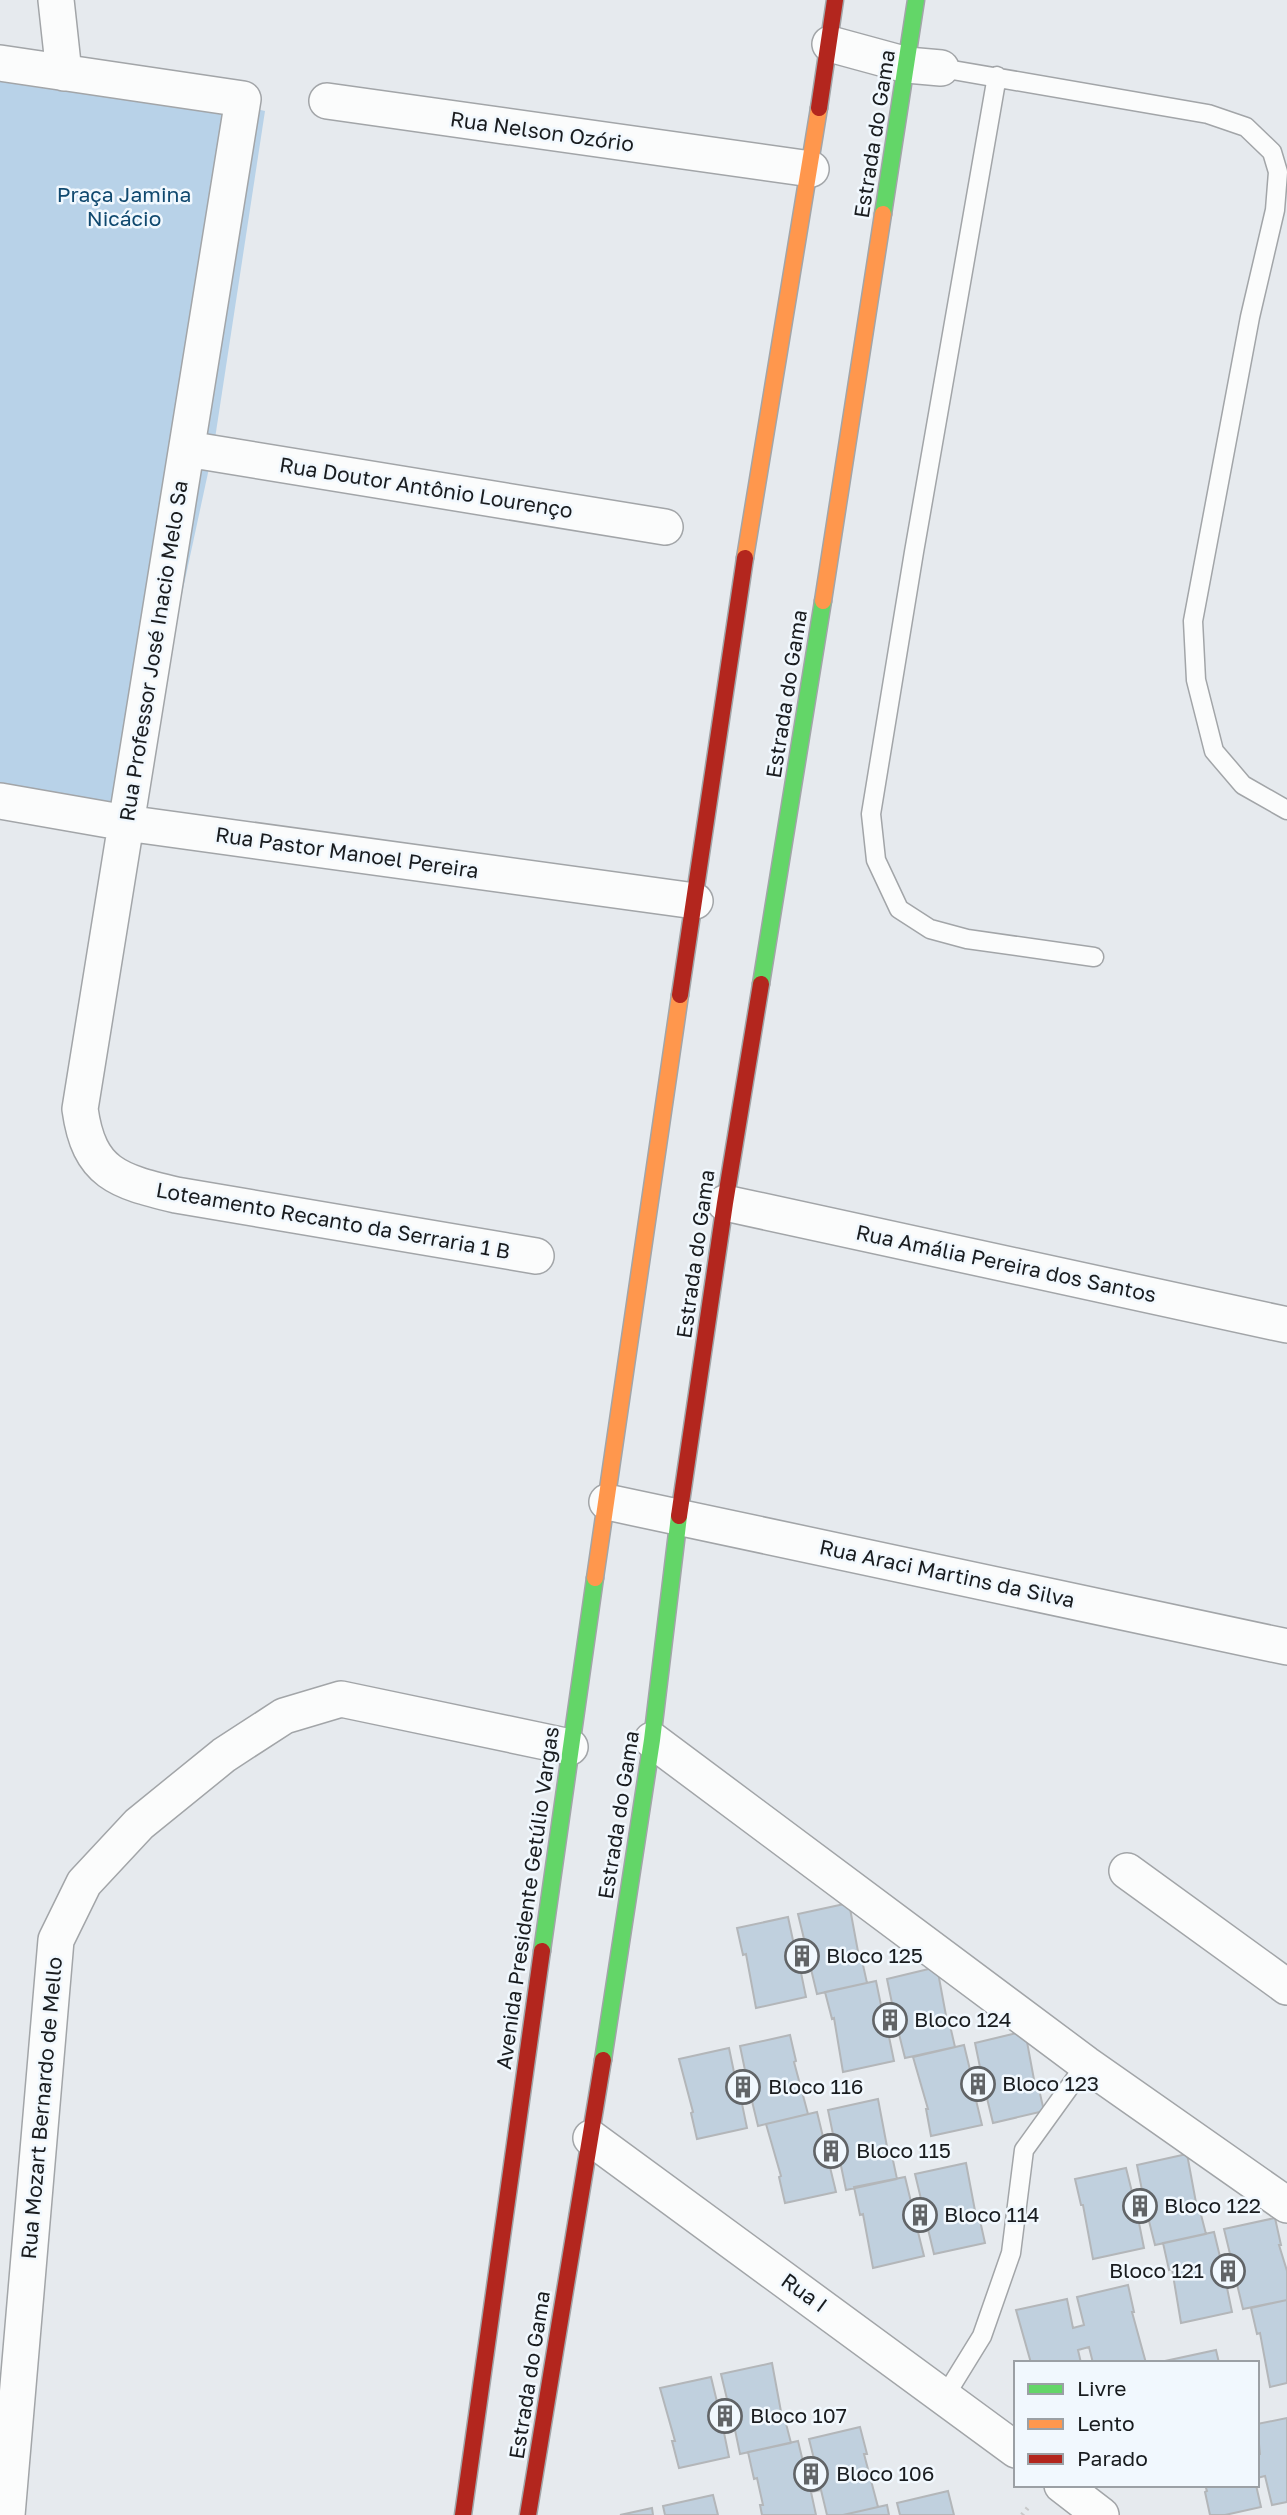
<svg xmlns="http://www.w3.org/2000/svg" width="1287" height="2515" viewBox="0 0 1287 2515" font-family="'Golos Text',sans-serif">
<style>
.green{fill:#b8d2e8}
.building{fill:#c0d0de;stroke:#b3b6b9;stroke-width:2}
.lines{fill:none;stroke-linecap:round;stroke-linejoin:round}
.lane-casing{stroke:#a2a5a8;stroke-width:21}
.street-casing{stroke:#a2a5a8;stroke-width:38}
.fast-casing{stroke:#a2a5a8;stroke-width:19}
.slow-casing{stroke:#a2a5a8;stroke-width:19}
.jam-casing{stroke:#a2a5a8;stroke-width:19}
.path{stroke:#c8c9ca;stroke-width:4.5;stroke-dasharray:2 5;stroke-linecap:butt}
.lane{stroke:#fbfcfc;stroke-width:18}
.street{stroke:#fbfcfc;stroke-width:35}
.fast{stroke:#63d668;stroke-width:16}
.slow{stroke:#ff974d;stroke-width:16}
.jam{stroke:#b3261e;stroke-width:16}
.labels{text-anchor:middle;stroke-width:5;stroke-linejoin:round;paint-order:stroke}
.street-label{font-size:21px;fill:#191c1f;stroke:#f1f8fe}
.park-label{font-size:21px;fill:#10496f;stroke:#f1f8fe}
.poi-label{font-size:21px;fill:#191c1f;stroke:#f1f8fe;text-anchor:start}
</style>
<rect width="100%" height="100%" fill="#e6eaee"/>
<path class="green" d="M0 52 265 111 214 445 133 821 0 796Z"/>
<path class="building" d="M849 1903 859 1957 861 1956 867 1983 817 1994 810 1965 800 1968 806 1997 756 2008 746 1954 743 1955 737 1928 788 1917 794 1945 805 1943 798 1914Z
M937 1967 947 2021H949L955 2047 905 2058 898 2030 888 2032 894 2061 843 2072 834 2018 832 2019 825 1992 876 1981 882 2010 893 2008 887 1979Z
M1025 2031 1035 2085H1038L1044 2111 993 2123 986 2094 975 2096 982 2125 931 2136 926 2109H928L913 2057 964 2045 971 2074 981 2072 975 2043Z
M790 2035 796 2061 794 2062 808 2114 758 2126 751 2097 741 2099 747 2128 697 2139 691 2113 693 2112 679 2059 729 2048 735 2077 746 2075 740 2046Z
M878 2099 888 2152 891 2151 897 2179 846 2190 840 2161 829 2163 836 2192 785 2203 779 2177 781 2176 766 2124 817 2112 824 2141 834 2139 828 2110Z
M1187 2154 1197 2208 1199 2207 1206 2234 1155 2245 1148 2217 1138 2218 1144 2248 1093 2259 1083 2205H1081L1075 2179 1126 2168 1133 2196 1143 2195 1137 2165Z
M966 2163 976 2216H979L985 2243 934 2254 927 2225 917 2228 924 2256 873 2268 863 2214 860 2215 854 2187 905 2177 912 2206 922 2203 915 2174Z
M1275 2218 1281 2245H1279L1287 2271V2300L1243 2309 1236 2280 1226 2283 1232 2312 1181 2323 1172 2269 1169 2270 1163 2243 1214 2232 1221 2261 1231 2258 1224 2229Z
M1128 2285 1134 2312H1132L1146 2363H1093L1089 2347 1078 2350 1081 2363H1031L1016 2310 1067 2299 1073 2328 1084 2325 1077 2297Z
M1287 2300V2383L1270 2387 1260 2333 1257 2334 1251 2308Z
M1216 2350 1219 2363H1166L1165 2361Z
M772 2363 782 2417 784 2416 791 2443 740 2454 734 2425 723 2428 729 2457 679 2468 672 2441H675L660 2388 711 2377 718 2406 728 2403 721 2374Z
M1287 2418V2502L1272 2505 1265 2476 1257 2478V2455L1260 2454 1257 2424Z
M860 2427 867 2454H864L878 2507 843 2515H827L821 2490 811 2492 816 2515H762L760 2505H763L757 2478 754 2479 748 2452 798 2441 805 2470 816 2467 809 2439Z
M1205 2485H1256L1261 2507 1225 2515H1210L1205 2492 1207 2491Z
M948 2491 954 2515H900L897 2503Z
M713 2495 718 2515H665L663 2506Z
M887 2505 889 2515H843L878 2507Z
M652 2508 653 2515H620Z"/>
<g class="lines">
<g class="lane-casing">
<path id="lane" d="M941 68 1208 114 1246 127 1272 152 1278 172 1275 210 1250 317 1193 621 1196 680 1214 751 1243 785 1287 810
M997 76 914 552 871 814 876 860 899 909 930 929 967 939 1094 957
M945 2396 982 2336 1011 2253 1024 2150 1086 2064"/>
</g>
<g class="street-casing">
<path id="street" d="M56 0 64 73
M830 44 907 65 941 68
M0 63 243 99 80 1109C89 1174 118 1181 176 1195L536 1256
M327 101 811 169
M187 449 665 527
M0 801 126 823 695 901
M725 1203 1287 1325
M607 1502 1287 1647
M652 1740 1086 2064 1287 2205
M1127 1871 1287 1987
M591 2138 1016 2450
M1062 2485 1101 2515
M7 2515 56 1940 84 1883 139 1824 224 1755 284 1716 341 1699 570 1747"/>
</g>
<g class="fast-casing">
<path id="fast" d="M883 214 916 0
M761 984 823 601
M542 1951 595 1578
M603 2060 652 1740 679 1516"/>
</g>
<g class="slow-casing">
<path id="slow" d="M745 558 819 108
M823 601 883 214
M595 1578 680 995"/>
</g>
<g class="jam-casing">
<path id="jam" d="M819 108 835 0
M680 995 745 558
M679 1516 725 1203 761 984
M463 2515 542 1951
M528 2515 603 2060"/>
</g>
<path class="path" d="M1022 2515 1030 2505"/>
<use href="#lane" class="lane"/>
<use href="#street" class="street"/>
<use href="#fast" class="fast"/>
<use href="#slow" class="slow"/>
<use href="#jam" class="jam"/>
</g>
<defs>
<g id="building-ring" transform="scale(1.75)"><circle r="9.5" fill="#f1f8fe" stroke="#616467" stroke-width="1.5"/><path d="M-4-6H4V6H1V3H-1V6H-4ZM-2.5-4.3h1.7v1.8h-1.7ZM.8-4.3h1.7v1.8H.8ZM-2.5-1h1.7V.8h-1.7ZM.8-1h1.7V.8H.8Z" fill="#616467"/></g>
</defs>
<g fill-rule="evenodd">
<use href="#building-ring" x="802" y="1956"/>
<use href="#building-ring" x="890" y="2020"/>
<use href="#building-ring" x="978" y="2084"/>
<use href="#building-ring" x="743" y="2087"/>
<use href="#building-ring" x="831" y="2151"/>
<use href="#building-ring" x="1140" y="2206"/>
<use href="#building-ring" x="920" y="2215"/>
<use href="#building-ring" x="1228" y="2271"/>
<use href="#building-ring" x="725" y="2416"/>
<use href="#building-ring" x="811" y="2474"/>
</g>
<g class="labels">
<g class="street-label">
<text transform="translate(542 132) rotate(8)" y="7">Rua Nelson Ozório</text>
<text transform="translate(875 134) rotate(-81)" y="7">Estrada do Gama</text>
<text transform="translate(426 488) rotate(9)" y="7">Rua Doutor Antônio Lourenço</text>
<text transform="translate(154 651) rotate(-81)" y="7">Rua Professor José Inacio Melo Sa</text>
<text transform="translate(787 694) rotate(-81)" y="7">Estrada do Gama</text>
<text transform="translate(347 853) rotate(8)" y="7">Rua Pastor Manoel Pereira</text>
<text transform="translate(333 1221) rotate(10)" y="7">Loteamento Recanto da Serraria 1 B</text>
<text transform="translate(696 1254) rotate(-82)" y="7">Estrada do Gama</text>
<text transform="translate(1006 1264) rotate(12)" y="7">Rua Amália Pereira dos Santos</text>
<text transform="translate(947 1574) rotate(12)" y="7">Rua Araci Martins da Silva</text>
<text transform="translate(619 1815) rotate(-81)" y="7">Estrada do Gama</text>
<text transform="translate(528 1898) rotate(-82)" y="7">Avenida Presidente Getúlio Vargas</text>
<text transform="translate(42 2108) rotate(-85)" y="7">Rua Mozart Bernardo de Mello</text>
<text transform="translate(804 2293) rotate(36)" y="7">Rua I</text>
<text transform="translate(530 2375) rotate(-81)" y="7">Estrada do Gama</text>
</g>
<g class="park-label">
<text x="124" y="202">Praça Jamina<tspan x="124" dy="24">Nicácio</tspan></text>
</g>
<g class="poi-label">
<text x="826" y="1963">Bloco 125</text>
<text x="914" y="2027">Bloco 124</text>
<text x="1002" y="2091">Bloco 123</text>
<text x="768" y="2094">Bloco 116</text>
<text x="856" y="2158">Bloco 115</text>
<text x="1164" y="2213">Bloco 122</text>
<text x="944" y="2222">Bloco 114</text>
<text x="1204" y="2278" text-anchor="end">Bloco 121</text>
<text x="750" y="2423">Bloco 107</text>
<text x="836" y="2481">Bloco 106</text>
</g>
</g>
<rect x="1014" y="2361" width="245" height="126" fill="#f1f8fe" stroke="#9ba0a5" stroke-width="2"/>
<rect x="1028" y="2384" width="35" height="10" fill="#63d668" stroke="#9ba0a5" stroke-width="2"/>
<text x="1077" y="2396" font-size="21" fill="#191c1f">Livre</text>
<rect x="1028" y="2419" width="35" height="10" fill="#ff974d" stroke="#9ba0a5" stroke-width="2"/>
<text x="1077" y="2431" font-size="21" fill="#191c1f">Lento</text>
<rect x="1028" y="2454" width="35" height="10" fill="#b3261e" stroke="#9ba0a5" stroke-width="2"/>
<text x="1077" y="2466" font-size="21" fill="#191c1f">Parado</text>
</svg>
